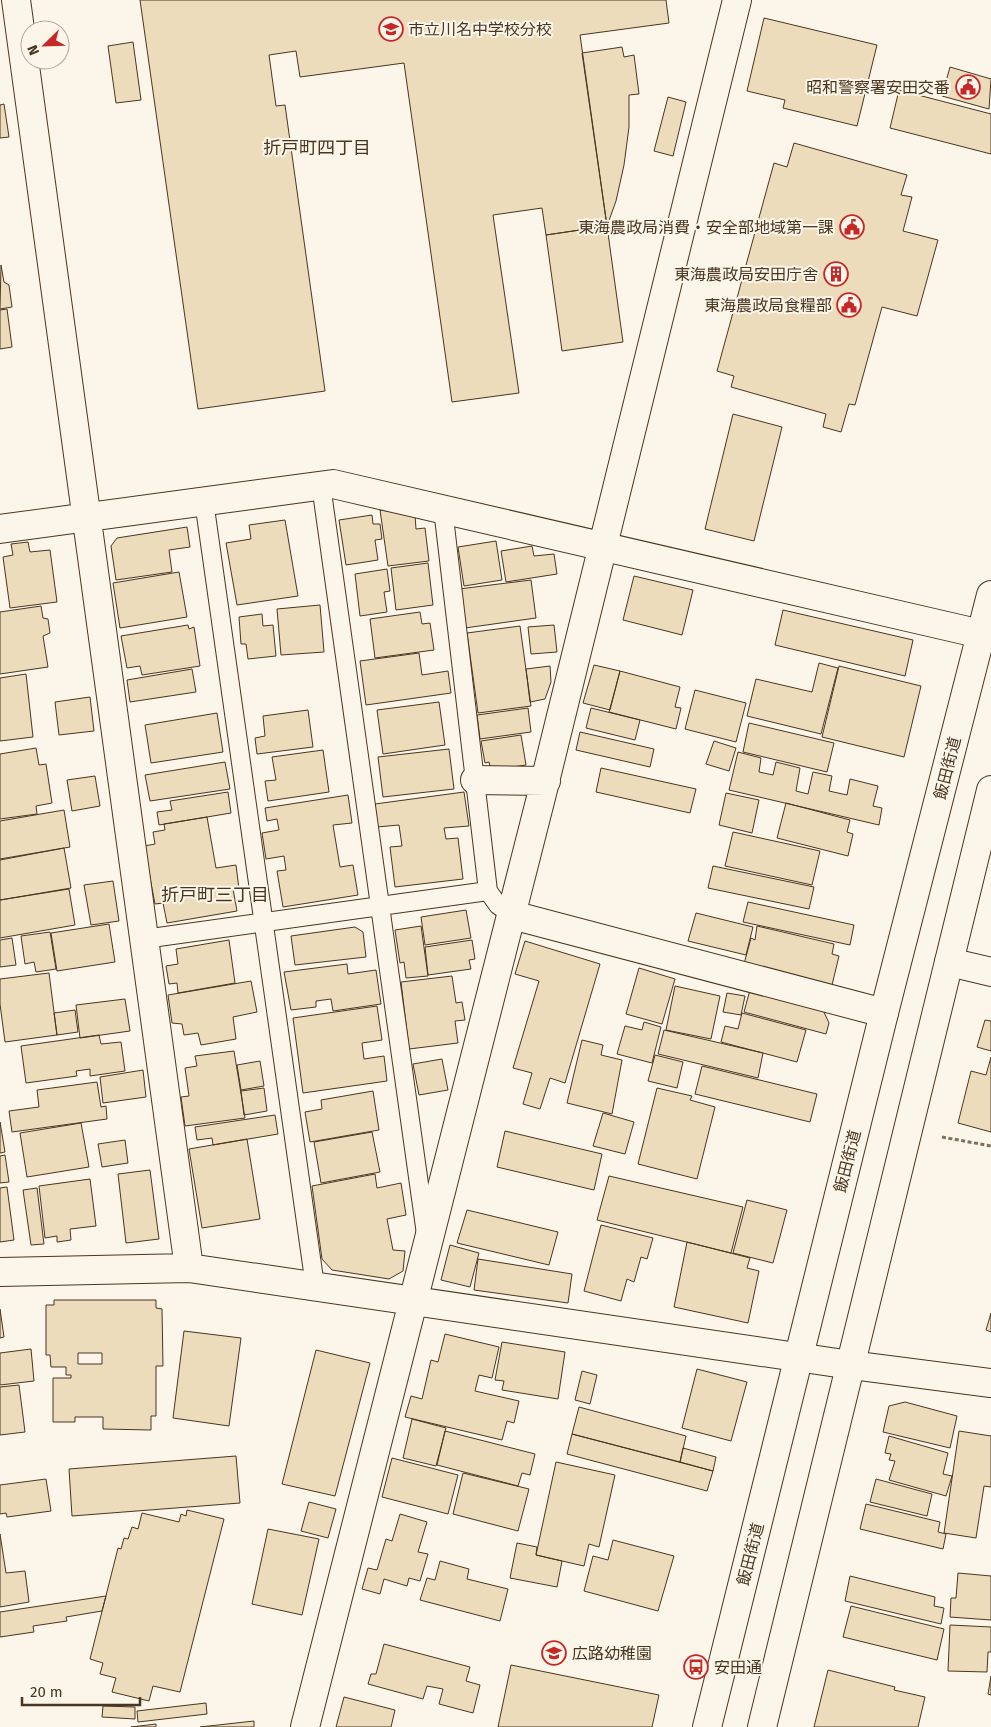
<svg xmlns="http://www.w3.org/2000/svg" width="991" height="1727" viewBox="0 0 991 1727" font-family="'Fira Sans','Noto Sans JP',sans-serif">
<style>
.building{fill:#ecdcbc;stroke:#4a3520;fill-rule:evenodd}
.lines{fill:none;stroke-linecap:round;stroke-linejoin:round}
.service-casing{stroke:#4a3520;stroke-width:20}
.minor-casing{stroke:#4a3520;stroke-width:30}
.trunk-casing{stroke:#4a3520;stroke-width:30}
.path{stroke:#7f6f5c;stroke-width:3;stroke-dasharray:4 2.5;stroke-linecap:butt}
.service{stroke:#fbf6e9;stroke-width:18}
.minor{stroke:#fbf6e9;stroke-width:28}
.trunk{stroke:#fbf6e9;stroke-width:28}
.labels{text-anchor:middle;stroke-width:4;stroke-linejoin:round;paint-order:stroke}
.poi-label{font-size:16px;fill:#4a3520;stroke:#fbf6e9;text-anchor:end}
.street-label{font-size:16px;fill:#4a3520;stroke:#fbf6e9}
.neighbourhood-label{font-size:18px;fill:#4a3520;stroke:#fbf6e9}
</style>
<rect width="100%" height="100%" fill="#fbf6e9"/>
<path class="building" d="M140 0H666L669 23 580 35 607 226 546 235 542 208 493 215 519 393 452 402 404 63 300 77 296 51 269 55 276 106 285 105 325 391 198 409Z
M764 18 877 45 857 126 783 108 785 100 747 91Z
M133 42 141 100 116 103 108 46Z
M622 47 624 57 634 55 639 94 629 95V127L624 165 616 201 607 226 582 53Z
M950 67 991 79 989 109 942 96Z
M899 90 991 114V154L890 128Z
M668 97 686 102 673 156 654 151Z
M4 104 9 137 0 138V105Z
M794 143 907 175 901 195 912 197 903 231 938 240 917 316 882 307 855 405 849 404 841 432 823 427 826 414 731 387 734 376 717 371 774 163 787 167Z
M607 226 623 342 562 351 546 235Z
M1 265 4 282 9 285 12 307 0 309Z
M7 309 12 347 0 349V310Z
M733 414 782 427 754 541 705 529Z
M380 510 415 515 416 529 425 528 429 561 388 566Z
M372 515 373 524H380L382 539 375 540 378 560 346 565 339 520Z
M285 520 298 596 237 605 226 543 251 539 249 525Z
M187 527 190 547 169 550 172 572 116 580 111 546 117 538Z
M496 541 502 580 464 586 458 547Z
M28 542 30 552 50 550 57 602 10 608 3 557 13 555 11 544Z
M532 546 534 556 554 554 557 574 506 582 501 551Z
M428 563 433 605 396 610 391 568Z
M387 569 390 591 384 592 387 612 360 616 355 574Z
M179 572 187 617 120 628 113 583Z
M634 576 693 590 682 635 623 620Z
M531 580 536 618 465 628 459 589Z
M320 605 324 652 281 655 277 609Z
M41 606 43 618 48 619 50 633 43 636 48 667 0 674V612Z
M783 610 913 640 905 676 775 645Z
M420 612 422 624 430 623 434 650 375 658 370 619Z
M262 614 263 626 273 625 276 656 248 659 246 644H241L239 617Z
M188 625 189 629 194 627 200 666 142 675 140 666 127 668 121 636Z
M554 625 557 652 531 654 528 627Z
M520 626 531 706 478 713 467 633Z
M419 653 422 675 448 671 451 693 366 705 360 661Z
M819 663 838 668 821 734 747 716 756 679 812 692Z
M594 665 620 671 610 710 583 703Z
M550 666 551 682 545 699 530 702 526 669Z
M839 666 921 686 904 757 822 737Z
M192 669 196 692 130 702 127 680Z
M620 671 680 687 675 707 681 708 676 729 609 712Z
M26 674 33 737 0 741V678Z
M695 690 746 703 736 742 685 729Z
M90 697 94 731 59 735 55 702Z
M439 702 445 745 383 754 377 710Z
M528 708 531 732 480 739 477 715Z
M591 708 640 720 635 740 586 728Z
M308 710 313 747 257 754 255 738 265 736 263 716Z
M217 713 223 752 151 763 145 725Z
M749 723 834 743 827 772 743 752Z
M580 732 654 749 650 767 576 750Z
M521 735 526 765 491 770 489 762 485 763 481 741Z
M714 741 736 748 729 771 706 764Z
M36 748 39 765 46 764 52 803 36 806 37 814 0 819V754Z
M449 749 454 789 383 797 378 757Z
M323 750 329 792 268 801 265 781 276 780 272 757Z
M738 752 761 758 759 772 773 775 776 762 800 768 796 791 808 794 813 772 832 776 829 791 847 795 850 779 878 786 873 806 882 808 879 825 729 790Z
M225 762 230 789 150 801 145 775Z
M601 768 696 789 690 813 596 792Z
M95 776 100 806 72 811 67 780Z
M228 792 231 813 159 825 157 812 172 810 170 801Z
M464 792 469 826 444 828 446 839 458 838 463 879 395 887 390 847 402 846 399 825 377 827 375 804Z
M726 793 759 800 752 833 719 825Z
M348 795 352 823 333 825 340 867 353 865 358 895 283 907 277 871 286 870 284 856 266 859 262 833 279 830 277 819 267 821 265 808Z
M786 803 850 820 847 832 853 834 848 856 777 838Z
M64 810 70 847 0 859V821Z
M207 817 216 868 236 865 239 889H233L237 911 167 923 163 903 155 904 144 846 155 844 153 832 165 830 164 824Z
M733 832 820 851 812 885 725 866Z
M64 848 71 888 0 900V860Z
M713 866 814 887 809 909 708 888Z
M113 881 119 921 91 925 84 885Z
M69 889 75 925 0 938V900Z
M748 902 854 925 850 945 743 922Z
M466 910 471 938 425 945 421 917Z
M696 913 753 927 746 955 688 941Z
M109 924 115 962 57 971 51 933Z
M421 926 428 976 406 978 404 962 400 963 395 930Z
M757 926 834 944 832 954 839 956 832 985 744 964 751 938 755 940Z
M355 927 363 932 366 957 295 965 291 936Z
M50 932 56 969 36 972 34 962 25 964 21 936Z
M12 938 16 965 0 967V940Z
M229 940 235 983 178 993 177 983 169 984 166 966 178 964 176 949Z
M472 940 475 959 469 960 471 969 428 975 425 947Z
M525 941 600 964 565 1083 550 1078 540 1109 523 1104 532 1073 513 1068 539 981 515 974Z
M347 964 348 974 376 970 381 1004 333 1011 331 999 316 1001V1007L291 1010 284 972Z
M639 968 675 979 662 1024 626 1014Z
M49 973 57 1035 5 1042 0 1004V979Z
M452 976 456 1003 462 1002 465 1020 455 1021 458 1043 409 1049 401 982Z
M251 981 257 1012 233 1017 236 1039 201 1045 198 1033 184 1035 182 1024 172 1023 168 995Z
M675 986 720 996 711 1039 666 1030Z
M750 990 823 1010 829 1023 826 1034 744 1012Z
M727 993 745 996 741 1015 723 1012Z
M125 999 130 1031 80 1038 76 1005Z
M377 1006 382 1040 362 1043 364 1059 384 1056 387 1081 303 1093 293 1018Z
M75 1010 78 1032 57 1035 54 1013Z
M742 1013 806 1030 797 1062 721 1042 725 1026 738 1029Z
M985 1020 991 1021V1051L977 1047Z
M644 1022 661 1027 652 1063 617 1054 625 1026 642 1030Z
M664 1030 763 1053 758 1078 658 1054Z
M99 1035 101 1044 121 1042 125 1071 90 1076V1069L76 1071 77 1076 26 1083 21 1046Z
M582 1040 603 1045 601 1055 622 1060 612 1114 567 1103Z
M234 1051 245 1118 185 1126 181 1097 189 1096 185 1068 197 1066 195 1056Z
M655 1055 683 1062 677 1088 648 1081Z
M991 1057V1132L958 1123 971 1071 986 1075Z
M442 1059 448 1090 419 1095 413 1064Z
M260 1061 264 1086 241 1090 237 1065Z
M702 1066 817 1094 810 1122 695 1094Z
M143 1070 146 1097 103 1103 100 1077Z
M97 1082 101 1107 106 1106 107 1119 12 1132 9 1111 39 1107 37 1090Z
M264 1088 267 1111 244 1115 241 1091Z
M657 1088 692 1096 690 1100 715 1107 697 1179 638 1164Z
M373 1091 379 1130 310 1142 305 1112 322 1109 321 1100Z
M603 1113 634 1122 625 1154 593 1146Z
M275 1115 278 1134 213 1145 212 1138 197 1140 195 1127Z
M0 1122 5 1152 0 1153Z
M81 1123 89 1167 27 1177 20 1133Z
M505 1131 602 1154 594 1190 497 1167Z
M372 1132 380 1172 321 1183 314 1142Z
M247 1139 260 1219 202 1228 189 1149Z
M125 1140 128 1163 102 1167 98 1144Z
M5 1155 9 1182 0 1183V1156Z
M150 1170 159 1239 126 1243 118 1174Z
M375 1174 377 1188 401 1183 406 1215 387 1219 393 1250 405 1251 403 1271 389 1279 332 1270 322 1259 312 1186Z
M609 1176 743 1207 731 1253 597 1220Z
M90 1179 96 1226 70 1229 71 1240 57 1242V1236L45 1238 39 1186Z
M7 1187 14 1240 0 1242V1188Z
M37 1188 44 1244 31 1245 23 1190Z
M747 1200 787 1210 773 1263 733 1253Z
M467 1210 558 1232 549 1265 457 1243Z
M601 1225 653 1238 647 1259 641 1257 634 1282 627 1279 621 1301 584 1291Z
M687 1242 750 1258 747 1268 759 1271 748 1323 674 1307Z
M450 1245 479 1253 470 1287 441 1280Z
M478 1259 572 1274 568 1303 474 1290Z
M54 1300H156V1308L162 1309 163 1366H156V1416H151V1430L103 1429V1417H75V1422H53V1378H71V1375H66V1367H51L50 1355H46V1305H54ZM78 1353H102V1364H78Z
M0 1309 4 1337 0 1338Z
M991 1313V1332L986 1330Z
M184 1331 241 1338 229 1426 173 1418Z
M445 1334 499 1347 492 1378 479 1375 475 1391 519 1401 514 1423 507 1421 502 1440 405 1417 411 1396 422 1399 431 1360 438 1362Z
M502 1342 565 1352 558 1399 502 1390 504 1381 495 1380Z
M31 1349 34 1381 0 1385V1353Z
M316 1350 370 1363 335 1496 282 1484Z
M697 1369 747 1382 731 1441 682 1428Z
M582 1371 597 1375 590 1404 575 1400Z
M19 1385 25 1432 0 1435V1387Z
M905 1402 957 1416 950 1448 883 1432 889 1406Z
M579 1407 686 1436 680 1462 572 1434Z
M412 1419 446 1428 436 1466 403 1458Z
M445 1431 535 1454 530 1475 522 1473 518 1486 437 1465Z
M959 1431 991 1436V1487L984 1486 976 1538 944 1533Z
M572 1434 713 1471 707 1491 567 1454Z
M889 1436 948 1453 943 1474 952 1476 946 1496 889 1480 895 1461 889 1460 891 1454 885 1453Z
M683 1448 716 1457 713 1471 680 1462Z
M236 1456 240 1503 72 1516 69 1469Z
M392 1458 458 1475 448 1514 382 1497Z
M556 1462 615 1475 599 1547 589 1544 584 1566 536 1555Z
M463 1473 529 1489 518 1531 453 1514Z
M46 1479 51 1511 7 1517 6 1513 0 1514V1485Z
M876 1479 932 1494 927 1516 870 1502Z
M309 1502 336 1509 328 1538 301 1531Z
M866 1504 940 1522 938 1532 946 1534 943 1549 860 1529Z
M187 1510 224 1519 180 1692 153 1686 149 1701 112 1692 116 1678 100 1674 103 1663 90 1659 118 1548 121 1549 124 1538 128 1539 132 1527 138 1529 142 1513 179 1522 181 1514 186 1516Z
M400 1514 427 1522 418 1552 428 1554 420 1581 409 1578 407 1586 384 1579 380 1594 362 1589 368 1568 377 1570 386 1539 392 1541Z
M268 1529 319 1539 302 1615 252 1604Z
M0 1534 6 1573 25 1571 29 1602 0 1607Z
M613 1540 674 1556 658 1611 584 1591 593 1556 608 1560Z
M517 1543 537 1547 536 1555 562 1561 557 1587 510 1578Z
M440 1561 469 1569 467 1579 508 1589 500 1621 420 1600 427 1578 435 1580Z
M958 1573 991 1576V1620L950 1617 951 1598H956Z
M850 1576 935 1597 934 1606 944 1608 941 1624 845 1601Z
M106 1596 102 1611 66 1617 67 1621 33 1626 34 1632 0 1637V1612Z
M851 1606 944 1629 937 1660 843 1637Z
M950 1625 991 1627V1652H988L987 1672 948 1671Z
M384 1644 470 1667 466 1681 480 1685 473 1713 439 1704 443 1689 427 1686 423 1699 368 1684 371 1674H376Z
M511 1665 659 1695 652 1727H498Z
M828 1670 895 1687 894 1690 925 1697 918 1727H814Z
M991 1676V1695L988 1694Z
M344 1697 395 1710 391 1727H336Z
M206 1703 207 1714 138 1722 137 1711Z
M103 1706 135 1707V1719L102 1717Z
M254 1721V1727H200Z
M156 1724V1727H131Z"/>
<g class="lines">
<g class="service-casing">
<path id="service" d="M321 485 426 1234
M204 501 315 1286
M443 509 488 891 498 905 512 915
M144 939 488 891"/>
</g>
<g class="minor-casing">
<path id="minor" d="M16 0 189 1268
M0 529 333 484 981 634
M475 780 546 781
M512 915 884 1013
M949 962 991 972
M0 1272 189 1268 851 1365 991 1383
M305 1727C454 1152 597 577 737 0"/>
</g>
<g class="trunk-casing">
<path id="trunk" d="M707 1727 884 1013 991 595
M762 1727 991 790"/>
</g>
<path class="path" d="M942 1137 991 1146"/>
<use href="#service" class="service"/>
<use href="#minor" class="minor"/>
<use href="#trunk" class="trunk"/>
</g>
<defs>
<g id="school-ring" transform="scale(1.25)"><circle r="9.5" fill="#fbf6e9" stroke="#c62828" stroke-width="1.5"/><path d="M0-5L7-2L0 1L-7-2ZM-4 1L0 2.5L4 1V4Q0 6-4 4Z" fill="#c62828"/></g>
<g id="civic-ring" transform="scale(1.25)"><circle r="9.5" fill="#fbf6e9" stroke="#c62828" stroke-width="1.5"/><path d="M-.6-6.5H3V-4.5H.6V-3L4-1V1h2V6H-6V1h2V-1L-.6-3ZM-1.2 2.5V6h2.4V2.5Z" fill="#c62828"/></g>
<g id="building-ring" transform="scale(1.25)"><circle r="9.5" fill="#fbf6e9" stroke="#c62828" stroke-width="1.5"/><path d="M-4-6H4V6H1V3H-1V6H-4ZM-2.5-4.3h1.7v1.8h-1.7ZM.8-4.3h1.7v1.8H.8ZM-2.5-1h1.7V.8h-1.7ZM.8-1h1.7V.8H.8Z" fill="#c62828"/></g>
<g id="bus-ring" transform="scale(1.25)"><circle r="9.5" fill="#fbf6e9" stroke="#c62828" stroke-width="1.5"/><path d="M-5-6H5V4H4V6H2V4H-2V6H-4V4H-5ZM-3.5-4V0h7V-4ZM-3.5 1.2v1.5H-2V1.2ZM2 1.2v1.5H3.5V1.2Z" fill="#c62828"/></g>
</defs>
<g fill-rule="evenodd">
<use href="#school-ring" x="391" y="29"/>
<use href="#civic-ring" x="968" y="87"/>
<use href="#civic-ring" x="852" y="227"/>
<use href="#building-ring" x="836" y="274"/>
<use href="#civic-ring" x="849" y="305"/>
<use href="#school-ring" x="554" y="1653"/>
<use href="#bus-ring" x="696" y="1667"/>
</g>
<g class="labels">
<g class="poi-label">
<text x="408" y="35" text-anchor="start">市立川名中学校分校</text>
<text x="950" y="93">昭和警察署安田交番</text>
<text x="834" y="233">東海農政局消費・安全部地域第一課</text>
<text x="818" y="280">東海農政局安田庁舎</text>
<text x="832" y="311">東海農政局食糧部</text>
<text x="572" y="1659" text-anchor="start">広路幼稚園</text>
<text x="714" y="1673" text-anchor="start">安田通</text>
</g>
<g class="street-label">
<text transform="translate(947 768) rotate(-76)" y="6">飯田街道</text>
<text transform="translate(847 1161) rotate(-76)" y="6">飯田街道</text>
<text transform="translate(750 1554) rotate(-76)" y="6">飯田街道</text>
</g>
<g class="neighbourhood-label">
<text x="317" y="154">折戸町四丁目</text>
<text x="215" y="901">折戸町三丁目</text>
</g>
</g>
<g transform="translate(45 45) rotate(247)"><circle r="24" fill="#fbf6e9" stroke="#b4a999"/>
<path d="M0-4L9 19L0 12L-9 19Z" fill="#c62828"/>
<text y="-8" font-size="14" font-weight="bold" text-anchor="middle" fill="#4a3520">N</text>
</g>
<path d="M22 1697v8h118v-8" fill="none" stroke="#4a3520" stroke-width="2.5"/>
<text x="30" y="1697" font-size="15" fill="#4a3520" stroke="#fbf6e9" stroke-width="4" paint-order="stroke">20 m</text>
</svg>
